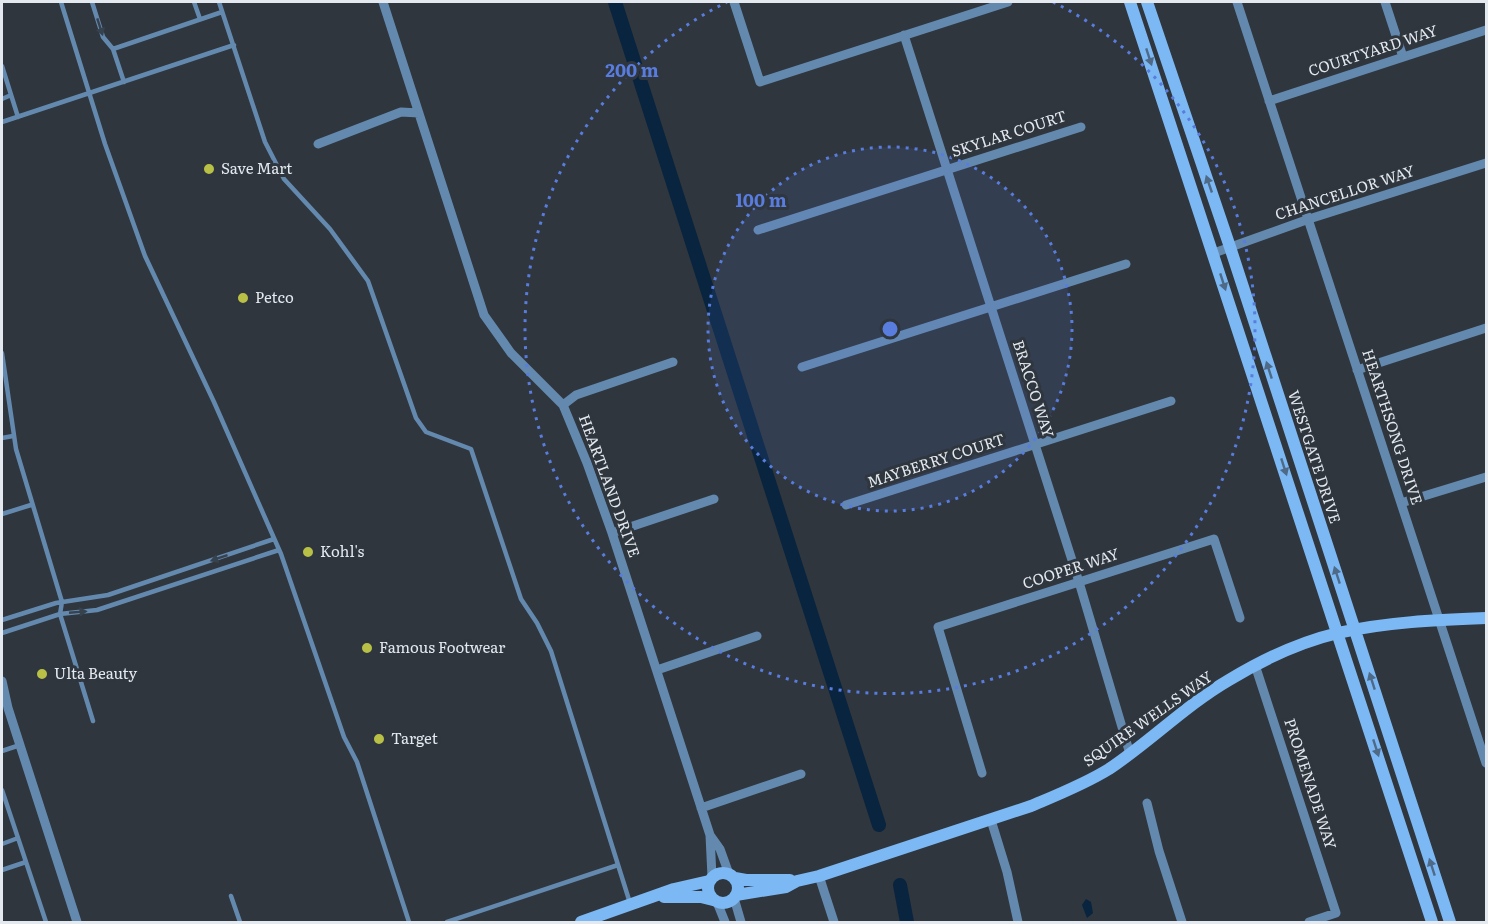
<svg xmlns="http://www.w3.org/2000/svg" width="1488" height="924" viewBox="0 0 1488 924" font-family="Literata,serif">
<style>
.water{fill:#09243e}
.lines{fill:none;stroke-linecap:round;stroke-linejoin:round}
.canal{stroke:#09243e;stroke-width:14}
.lane{stroke:#6489af;stroke-width:4.5}
.street{stroke:#6489af;stroke-width:9}
.secondary{stroke:#7cb8f4;stroke-width:12}
.oneway{fill:#37424f}
.oneway2{fill:#4e6a87}
.ring{fill:none;stroke:#597cdf;stroke-width:3;stroke-dasharray:3 6}
.poi-dot{fill:#b9c046;stroke:#2f363e;stroke-width:2}
.labels{text-anchor:middle;stroke-width:6;stroke-linejoin:round;paint-order:stroke}
.street-label{font-size:15px;fill:#e4e9ef;stroke:#2f363e}
.poi-label{font-size:15px;fill:#e4e9ef;stroke:#2f363e;text-anchor:start}
.centre{fill:#597cdf;stroke:#2f363e;stroke-width:3}
.ring-label{font-size:18px;text-anchor:middle;font-weight:bold;fill:#597cdf;stroke:#2f363e;stroke-width:6;stroke-linejoin:round;paint-order:stroke}
</style>
<rect width="100%" height="100%" fill="#2f363e"/>
<path class="water" d="M1086 899 1091 902 1093 913 1087 918 1082 905Z"/>
<g class="lines">
<path class="canal" d="M615 2 879 825
M900 885 907 922"/>
<path class="lane" d="M61 2 105 144 145 256 214 402 281 554 344 737 357 762 409 922
M92 2 103 37 113 49
M194 2 200 19
M219 2 265 142 284 179 330 229 368 281 416 418 426 432 471 449 521 599 537 623 551 651 630 903
M2 66 18 117
M124 82 113 49 222 12
M2 99 11 95
M2 122 234 45
M2 353 16 449 62 602 60 614 93 721
M2 438 13 436
M2 514 31 505
M2 620 56 603 108 595 274 539
M2 633 60 614 97 610 279 550
M2 751 20 745
M2 790 46 922
M2 844 18 838
M2 870 26 862
M231 896 240 922
M447 922 618 865"/>
<path class="street" d="M383 2 484 315 511 353 563 405 587 463 612 533 710 835 720 849 729 874
M734 2 760 82 1008 2
M1237 2 1486 763
M1385 2 1403 57
M904 35 1079 582 1130 754
M1269 101 1486 30
M318 144 401 112 419 113
M758 230 1081 127
M1214 253 1309 219 1486 163
M802 367 1126 264
M1357 370 1486 328
M563 405 576 395 673 362
M1401 503 1486 477
M846 505 1171 401
M612 533 714 499
M1255 665 1336 913 1309 922
M657 670 757 636
M2 681 8 708 77 922
M982 773 938 627 1214 539 1240 618
M1147 803 1159 851 1182 922
M701 808 801 774
M991 820 1007 872 1018 922
M710 835 712 877
M819 876 834 922
M734 898 741 922
M717 902 725 922"/>
<path class="secondary" d="M1130 2 1432 922
M1147 2 1230 247 1450 922
M708 888a15 15 0 1 1 30 0a15 15 0 1 1-30 0Z
M735 878 746 880H790
M736 895 786 887 797 881 819 876 1031 806C1057 795 1085 784 1109 769 1151 741 1186 705 1229 680 1262 660 1300 642 1338 633 1386 622 1436 620 1486 618
M664 897H701L713 900
M581 922 674 889 709 881"/>
</g>
<defs><path id="oneway-solid" d="M-6-.8H1V-3.2L6.5 0L1 3.2V.8H-6Z" transform="scale(1.5)"/></defs>
<g class="oneway">
<use href="#oneway-solid" transform="translate(100 27) rotate(72)"/>
<use href="#oneway-solid" transform="translate(219 558) rotate(161)"/>
<use href="#oneway-solid" transform="translate(78 612) rotate(-5)"/>
</g>
<g class="oneway2">
<use href="#oneway-solid" transform="translate(1149 57) rotate(72)"/>
<use href="#oneway-solid" transform="translate(1209 184) rotate(-109)"/>
<use href="#oneway-solid" transform="translate(1223 282) rotate(72)"/>
<use href="#oneway-solid" transform="translate(1269 370) rotate(-108)"/>
<use href="#oneway-solid" transform="translate(1284 467) rotate(72)"/>
<use href="#oneway-solid" transform="translate(1337 575) rotate(-108)"/>
<use href="#oneway-solid" transform="translate(1372 681) rotate(-108)"/>
<use href="#oneway-solid" transform="translate(1376 748) rotate(72)"/>
<use href="#oneway-solid" transform="translate(1432 867) rotate(-108)"/>
</g>
<circle cx="890" cy="329" r="182" fill="#597cdf" fill-opacity=".12"/>
<g class="ring">
<circle cx="890" cy="329" r="182"/>
<path d="M1053 2A365 365 0 1 1 727 2"/>
</g>
<g class="poi-dot">
<circle cx="209" cy="169" r="6"/>
<circle cx="243" cy="298" r="6"/>
<circle cx="308" cy="552" r="6"/>
<circle cx="367" cy="648" r="6"/>
<circle cx="42" cy="674" r="6"/>
<circle cx="379" cy="739" r="6"/>
</g>
<g class="labels">
<g class="street-label">
<text transform="translate(1373 51) rotate(-18)" y="5">COURTYARD WAY</text>
<text transform="translate(1009 134) rotate(-18)" y="5">SKYLAR COURT</text>
<text transform="translate(1345 193) rotate(-18)" y="5">CHANCELLOR WAY</text>
<text transform="translate(1033 389) rotate(72)" y="5">BRACCO WAY</text>
<text transform="translate(1392 427) rotate(72)" y="5">HEARTHSONG DRIVE</text>
<text transform="translate(1314 457) rotate(72)" y="5">WESTGATE DRIVE</text>
<text transform="translate(936 461) rotate(-18)" y="5">MAYBERRY COURT</text>
<text transform="translate(609 486) rotate(70)" y="5">HEARTLAND DRIVE</text>
<text transform="translate(1071 569) rotate(-18)" y="5">COOPER WAY</text>
<text transform="translate(1148 719) rotate(-35)" y="5">SQUIRE WELLS WAY</text>
<text transform="translate(1310 784) rotate(72)" y="5">PROMENADE WAY</text>
</g>
<g class="poi-label">
<text x="221" y="174">Save Mart</text>
<text x="255" y="303">Petco</text>
<text x="320" y="557">Kohl's</text>
<text x="379" y="653">Famous Footwear</text>
<text x="54" y="679">Ulta Beauty</text>
<text x="391" y="744">Target</text>
</g>
</g>
<circle cx="890" cy="329" r="9" class="centre"/>
<g class="ring-label">
<text x="632" y="77">200 m</text>
<text x="761" y="207">100 m</text>
</g>
<rect width="1488" height="924" fill="none" stroke="#e4e9ef" stroke-width="6"/>
</svg>
